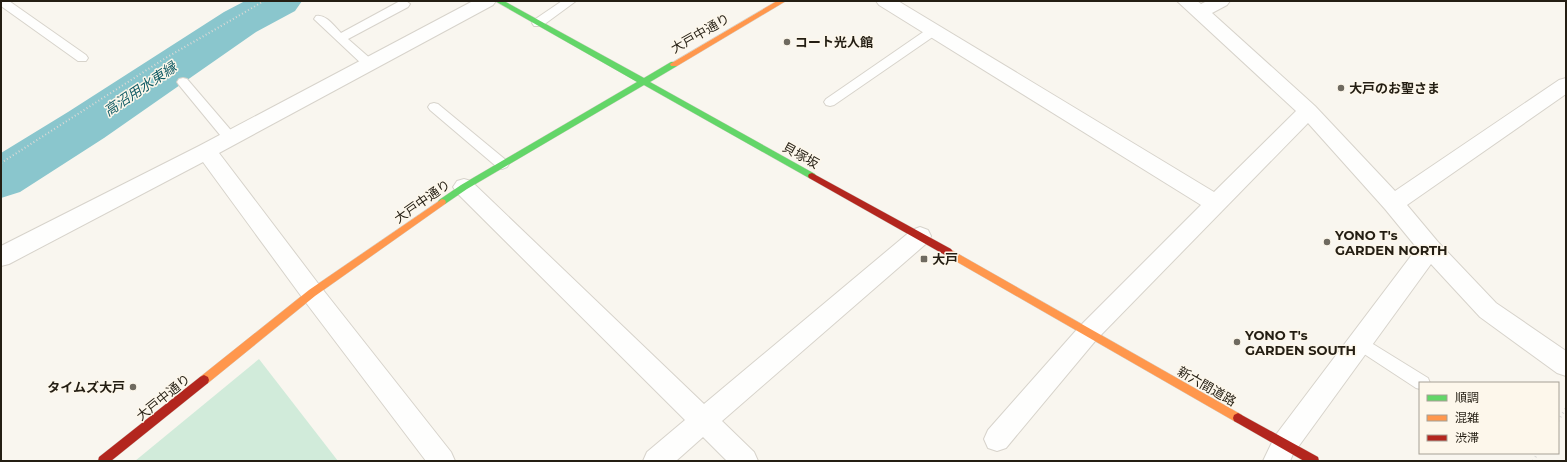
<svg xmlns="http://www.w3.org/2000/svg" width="1567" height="462" viewBox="0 0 1567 462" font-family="Montserrat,'Noto Sans JP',sans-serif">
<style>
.green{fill:#d1ebda}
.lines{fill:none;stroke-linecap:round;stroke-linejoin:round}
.river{fill:#8ac6cd;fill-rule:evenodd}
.lane-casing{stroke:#d7d3cb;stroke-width:2}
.street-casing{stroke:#d7d3cb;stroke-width:2}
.fast-casing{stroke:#d7d3cb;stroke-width:1}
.slow-casing{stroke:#d7d3cb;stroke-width:1}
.jam-casing{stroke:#d7d3cb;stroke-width:1}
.path-far1{stroke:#dad9d6;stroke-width:2;stroke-dasharray:1 2.5;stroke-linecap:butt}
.path{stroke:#dad9d6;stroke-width:2.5;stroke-dasharray:1 3.5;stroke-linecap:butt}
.lane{fill:#fefefd;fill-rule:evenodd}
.street{fill:#fefefd;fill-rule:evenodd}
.fast{fill:#63d668;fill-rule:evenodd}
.slow{fill:#ff974d;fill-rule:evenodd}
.jam{fill:#b3261e;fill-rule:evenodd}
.poi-dot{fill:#6f6a60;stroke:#fdf7eb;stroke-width:1.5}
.labels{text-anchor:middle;stroke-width:3;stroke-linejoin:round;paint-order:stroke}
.street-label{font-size:13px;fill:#241e13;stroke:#fdf7eb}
.poi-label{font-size:13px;font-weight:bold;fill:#241e13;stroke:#fdf7eb;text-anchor:start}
.water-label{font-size:14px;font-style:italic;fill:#115c65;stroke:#fdf7eb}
</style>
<rect width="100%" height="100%" fill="#f9f6ef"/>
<path class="green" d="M259 359 338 461H135Z"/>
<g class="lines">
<path class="river" d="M245 1H302L295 11 256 32 104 138 20 192 1 198V153L68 112 224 12Z"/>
<g class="lane-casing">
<path id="lane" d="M1 1H9L86 55 88 58 86 61H78L1 6Z
M400 1H406L410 4 408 7 348 39 372 60 374 63 372 66H364L314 19 316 16C326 14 334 26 341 33Z
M562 1H576L542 26H534L532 23 534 20Z
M933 27 937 28 939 31 937 34 834 105 830 106 826 105 824 102 826 99 929 28Z
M183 78 187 79 235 135 236 138 235 141 230 143 225 141 179 85 177 82 179 79Z
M434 103 438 104 507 161 509 164 507 167 502 169 497 167 430 110 428 107 430 104Z
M1360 336 1428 378 1430 383H1420V389L1416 388 1355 348 1352 343 1355 338Z"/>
</g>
<g class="street-casing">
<path id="street" d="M473 1H496L493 5 219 153 320 286 451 452 455 461H426L304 300 203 162 9 264 1 266V246L199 146Z
M876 1H898L1214 192 1296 111 1177 1H1197L1201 4 1207 1H1230L1227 5 1212 13 1315 106 1395 191 1559 80 1566 78V94L1407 205 1438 242 1496 303 1566 351V376L1557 373 1480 317 1431 264 1293 454 1290 461H1263L1275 436 1417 248 1385 209 1308 123 1096 340 1006 448 997 451 988 448 984 439 988 430 1080 326 1201 205 879 5Z
M464 179 471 181 704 404 912 230 920 227 928 230 931 236 928 242 722 421 754 452 758 461H727L703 437 676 461H643L647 452 685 420 457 193 453 187 457 181Z"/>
</g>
<g class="fast-casing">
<path id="fast" d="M495 1H504L644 78 671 62H677V66L650 82 815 174 816 176 815 178H809L644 85 467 189 445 204H439L438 202 439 200 461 185 637 82Z"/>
</g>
<g class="slow-casing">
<path id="slow" d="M777 1H786L677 66H671L670 64Z
M442 199 445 200 446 202 445 204 315 296 208 383 204 385 200 383 199 380 200 377 309 290Z
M948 248 1242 415 1243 418 1242 421 1238 423 1234 421 945 255 943 252 945 249Z"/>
</g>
<g class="jam-casing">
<path id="jam" d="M812 173 951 249 953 252 951 255H945L809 178 808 176 809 174Z
M204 375 208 377 209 380 208 383 111 461H98L99 457 200 377Z
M1238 413 1318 457 1319 461H1304L1234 421 1233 418 1234 415Z"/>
</g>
<path class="path-far1" d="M1 163 164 59 264 1"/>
<path class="path" d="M1558 421 1566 408
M1533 461 1538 453"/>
<use href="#lane" class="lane"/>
<use href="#street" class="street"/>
<use href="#fast" class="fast"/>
<use href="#slow" class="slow"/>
<use href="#jam" class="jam"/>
</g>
<g class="poi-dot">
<circle cx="787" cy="42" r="4"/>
<circle cx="1341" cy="88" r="4"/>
<circle cx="1327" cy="242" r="4"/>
<rect x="920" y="255" width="8" height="8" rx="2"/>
<circle cx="1237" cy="342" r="4"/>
<circle cx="133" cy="387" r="4"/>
</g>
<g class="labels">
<g class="street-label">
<text transform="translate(700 33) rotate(-30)" y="5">大戸中通り</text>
<text transform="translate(801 155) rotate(29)" y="5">貝塚坂</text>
<text transform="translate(422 201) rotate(-35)" y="5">大戸中通り</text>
<text transform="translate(1207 386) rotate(30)" y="5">新六間道路</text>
<text transform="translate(163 397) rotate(-39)" y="5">大戸中通り</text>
</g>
<g class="poi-label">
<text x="795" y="47">コート光人館</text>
<text x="1349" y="93">大戸のお聖さま</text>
<text x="1335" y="240">YONO T's<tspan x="1335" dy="15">GARDEN NORTH</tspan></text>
<text x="932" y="264">大戸</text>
<text x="1245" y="340">YONO T's<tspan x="1245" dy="15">GARDEN SOUTH</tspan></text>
<text x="125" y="392" text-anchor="end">タイムズ大戸</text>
</g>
<g class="water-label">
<text transform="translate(140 89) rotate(-34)" y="5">高沼用水東縁</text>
</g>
</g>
<rect width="1567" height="462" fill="none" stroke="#241e13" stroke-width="4"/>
<rect x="1419" y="382" width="140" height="72" fill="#fdf7eb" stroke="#a6a095"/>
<rect x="1427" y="395" width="20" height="6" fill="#63d668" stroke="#a6a095"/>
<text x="1455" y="402" font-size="12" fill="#241e13">順調</text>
<rect x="1427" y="415" width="20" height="6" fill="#ff974d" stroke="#a6a095"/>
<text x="1455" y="422" font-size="12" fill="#241e13">混雑</text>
<rect x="1427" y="435" width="20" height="6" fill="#b3261e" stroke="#a6a095"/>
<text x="1455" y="442" font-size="12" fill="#241e13">渋滞</text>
</svg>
